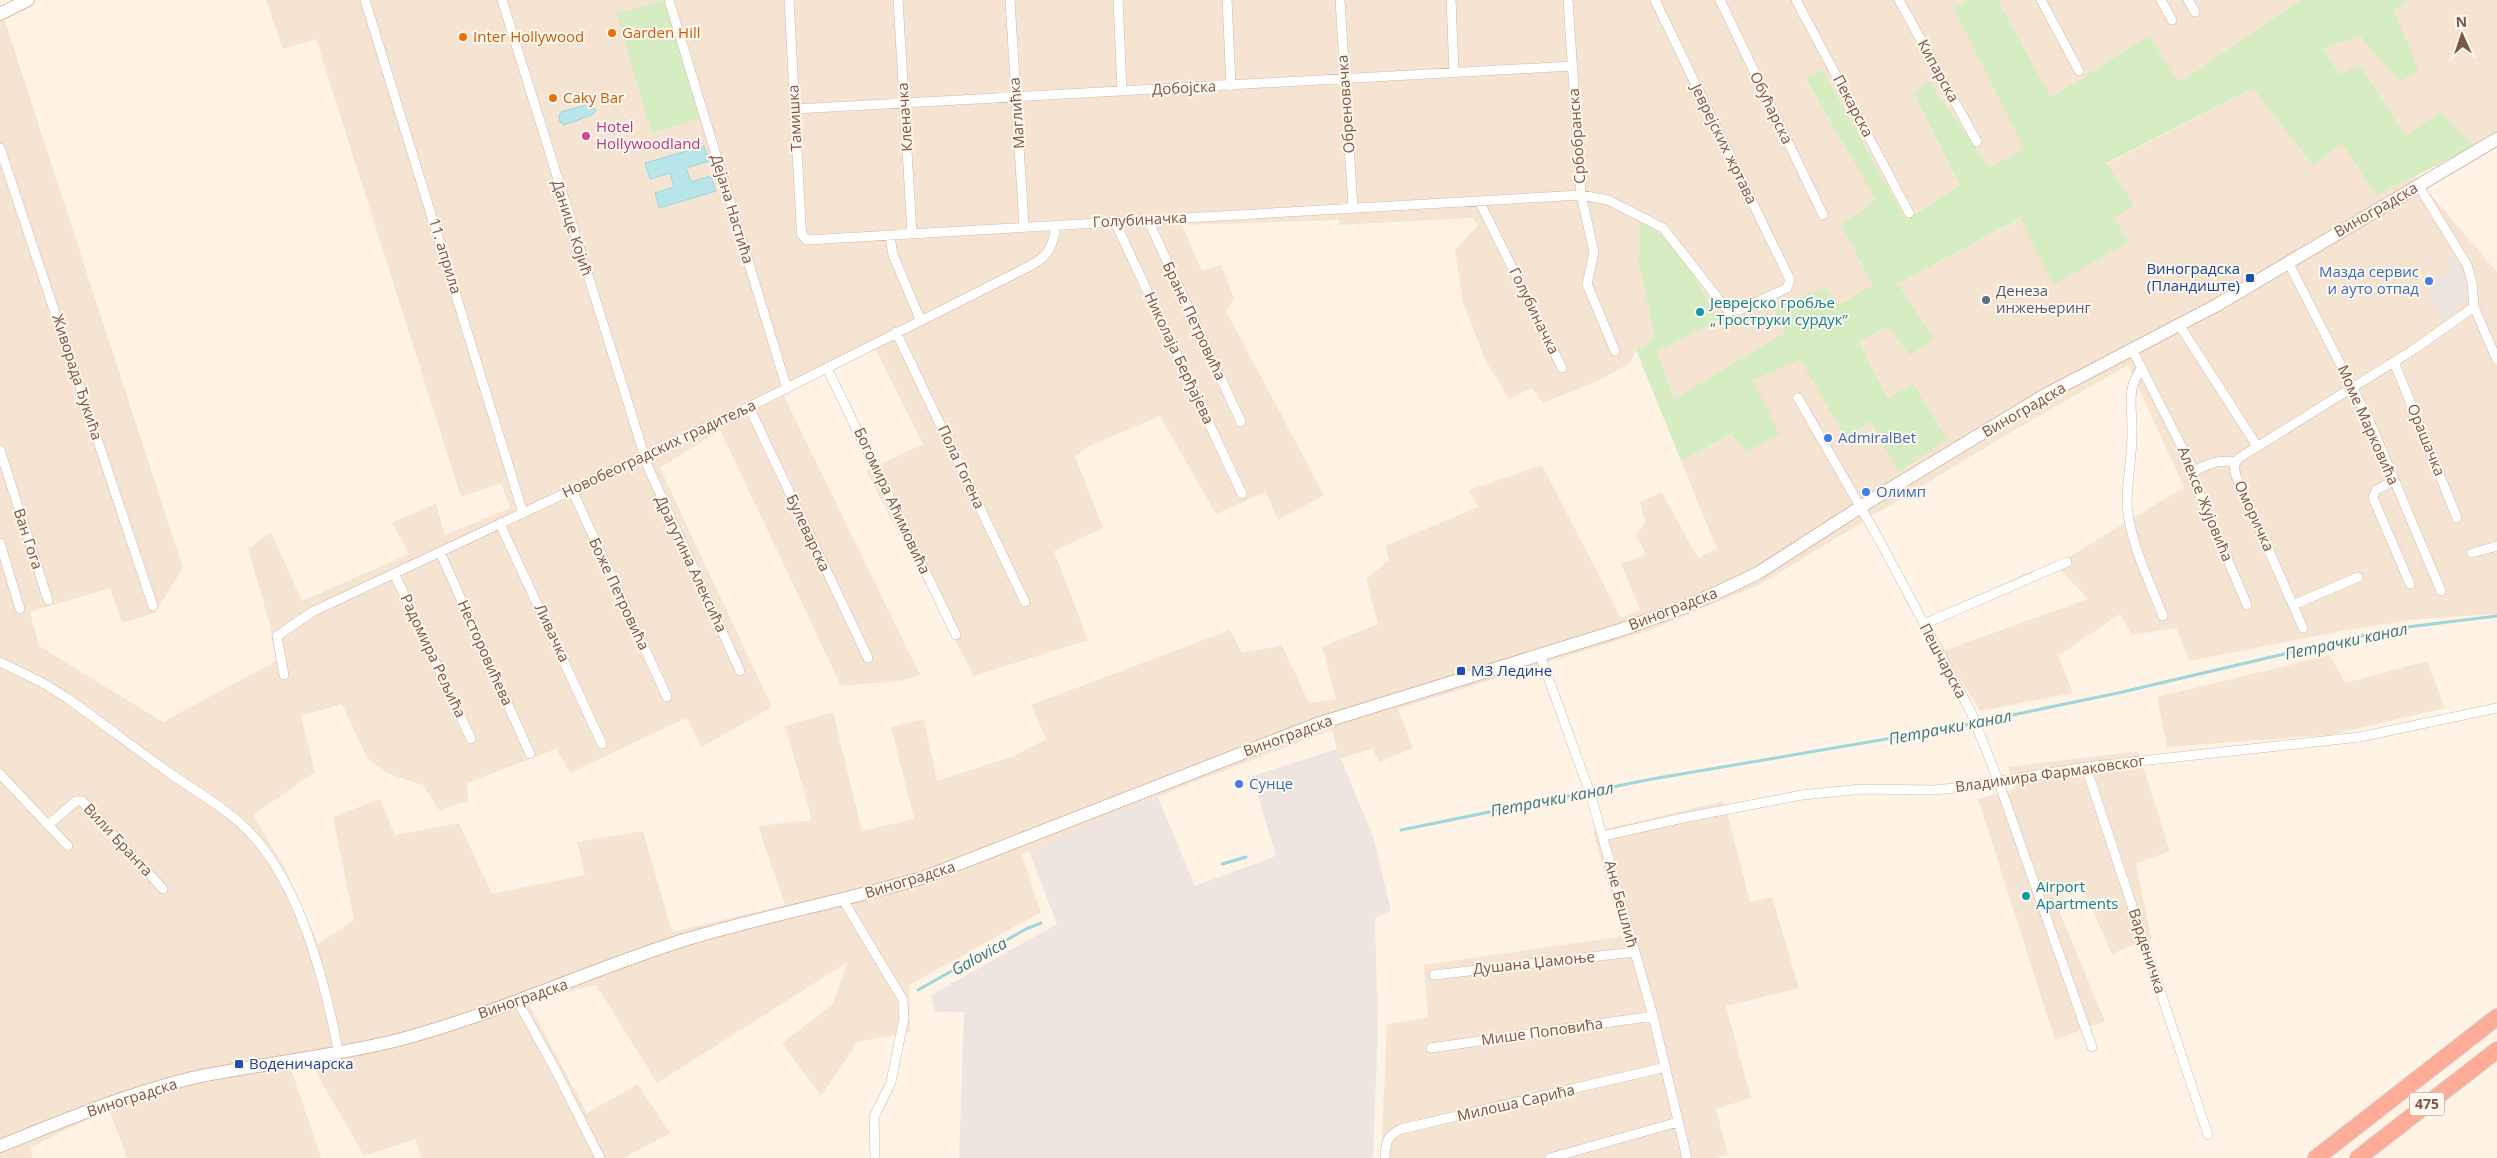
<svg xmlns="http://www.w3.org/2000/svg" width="2497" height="1158" viewBox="0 0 2497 1158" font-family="'Open Sans',sans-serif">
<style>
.residential{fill:#f6e4d3}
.industrial{fill:#eee5e0}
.green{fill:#d6edc2}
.water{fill:#b8e5ea;stroke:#9dd6dc}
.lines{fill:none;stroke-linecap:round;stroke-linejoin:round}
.stream{stroke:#9dd6dc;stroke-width:3}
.street-casing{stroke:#d1b9aa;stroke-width:10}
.secondary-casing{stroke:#d7bbaa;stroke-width:14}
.highway-casing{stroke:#dcd3cf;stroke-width:18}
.street{stroke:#fff;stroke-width:9}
.secondary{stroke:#fff;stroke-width:12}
.highway{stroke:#fdac97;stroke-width:16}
.food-dot{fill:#e8710a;stroke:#fff7ed;stroke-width:2}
.hotel-dot{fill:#d1479c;stroke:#fff7ed;stroke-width:2}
.transit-dot{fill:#1a4fb4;stroke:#fff7ed;stroke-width:2}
.shop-dot{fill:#3f7fe0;stroke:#fff7ed;stroke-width:2}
.service-dot{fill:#5c6f8a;stroke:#fff7ed;stroke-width:2}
.culture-dot{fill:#0f9aa8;stroke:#fff7ed;stroke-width:2}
.labels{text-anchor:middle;stroke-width:4;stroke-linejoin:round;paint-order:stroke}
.shield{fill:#fff7ed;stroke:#a2877a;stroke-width:1}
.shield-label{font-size:14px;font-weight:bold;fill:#7a5748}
.food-label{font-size:15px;fill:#c56008;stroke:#fff7ed;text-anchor:start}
.street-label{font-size:15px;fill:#7a5748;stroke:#fff7ed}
.hotel-label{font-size:15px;fill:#b23c85;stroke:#fff7ed;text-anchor:start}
.transit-label{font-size:15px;fill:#164399;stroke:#fff7ed;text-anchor:start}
.shop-label{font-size:15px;fill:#366cbe;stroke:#fff7ed;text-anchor:start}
.service-label{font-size:15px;fill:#4e5e75;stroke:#fff7ed;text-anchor:start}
.culture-label{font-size:15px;fill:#0d838f;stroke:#fff7ed;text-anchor:start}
.water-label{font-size:16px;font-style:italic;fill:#3a7880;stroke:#fff7ed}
</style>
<rect width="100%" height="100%" fill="#fef3e5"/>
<path class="residential" d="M266 0H1968L1953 8 2026 149 1989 167 1929 81 1913 92 1960 185 1906 220 1823 70 1805 79 1877 200 1841 225 1873 285 1837 304 1773 308 1787 332 1674 399 1657 352 1718 319 1691 270 1639 263 1654 334 1648 344 1636 350 1630 363 1598 381 1543 403 1531 388 1509 399 1485 360 1463 302 1455 250 1478 225 1472 218 1338 225 1340 220 1182 225 1202 271 1221 265 1234 298 1226 311 1324 495 1278 520 1266 492 1216 514 1160 416 1089 446 1075 456 1103 528 1054 551 1088 640 974 676 866 471 923 444 875 348 784 396 920 675 901 681 841 686 720 430 660 468 772 707 702 747 686 718 570 773 556 749 467 783 468 801 439 810 423 785 389 774 367 758 342 704 301 716 315 772 253 815 286 870 318 944 354 920 333 817 380 799 395 835 459 823 492 894 585 875 577 842 643 831 672 932 785 905 758 826 812 820 785 726 833 712 862 831 914 819 891 727 924 719 937 781 1014 756 1046 739 1031 705 1230 630 1242 653 1282 645 1309 703 1336 699 1322 647 1378 624 1366 579 1389 560 1385 546 1478 507 1469 490 1542 465 1621 618 1640 610 1621 564 1646 554 1636 536 1645 523 1640 502 1662 492 1698 558 1717 549 1681 461 1733 434 1753 380 1800 360 1845 436 1871 422 1898 473 1888 400 1859 342 1887 327 1898 284 2021 218 2054 285 2113 217 2133 206 2107 164 2253 88 2313 166 2342 142 2376 196 2414 175 2497 272V614L2419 619 2347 630 2189 661 2176 628 2132 635 2120 614 2058 656 2073 693 1980 711 1943 651 2088 599 2056 565 2184 487 2128 365 1999 439 1759 585 1651 630 1398 709 1413 748 1380 762 1372 749 1339 759 1332 730 1194 782 1022 854 1041 912 909 985 910 1032 858 1042 821 1096 782 1043 832 1005 848 962 657 1083 596 985 528 1002 587 1113 638 1084 670 1133 624 1158H422L415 1139 364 1156 310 1062 291 1069 321 1158H127L109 1109 31 1147 32 1158H0V6L183 568 155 613 122 623 110 588 30 612 39 646 163 722 276 661 269 621 248 549 271 532 302 601 409 554 392 522 436 504 445 535 510 508 501 483 461 497 316 39 283 49Z
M1998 0H2301L2180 82 2171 73 2150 35 2051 97Z
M2409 0H2497V133L2475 146 2406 136 2359 64 2340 74 2323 49 2360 36 2419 70 2394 10Z
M2330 655 2345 683 2427 661 2445 708 2329 735 2167 747 2157 697Z
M2138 751 2170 851 2136 864 2151 937 2112 954 2079 880 2053 896 2105 1021 2055 1040 1978 799 2015 789 2008 767Z
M1724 801 1750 902 1772 897 1799 988 1726 1006 1751 1098 1716 1109 1728 1155 1715 1158H1381L1387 1024 1428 1018 1424 965 1623 936 1593 832Z"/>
<path class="industrial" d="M2453 256 2461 270 2469 301 2443 317 2425 286 2452 270 2446 260Z
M1337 749 1374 839 1391 911 1375 918 1378 1025 1373 1158H959L964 1012H935L931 995 1057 924 1029 851 1157 795 1195 886 1276 856 1252 776Z"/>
<path class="green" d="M665 0 701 118 652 133 616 14Z
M1968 0H1998L2051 97 2150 35 2171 72 2180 82 2301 0H2409L2394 10 2419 70 2400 82 2360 36 2323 49 2340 74 2359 64 2406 136 2440 112 2475 146 2376 196 2342 143 2313 166 2253 88 2107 163 2134 206 2113 218 2129 242 2053 285 2020 218 1898 284 1934 339 1910 355 1887 327 1859 342 1888 399 1913 383 1947 440 1898 473 1871 422 1845 437 1800 360 1753 380 1780 435 1744 452 1732 434 1681 461 1636 350 1648 344 1654 334 1639 263 1640 222 1662 235 1691 270 1718 320 1657 352 1674 399 1786 332 1773 308 1826 287 1838 304 1873 285 1841 225 1876 200 1805 78 1823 70 1906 220 1960 185 1913 92 1929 81 1989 167 2025 149 1953 8Z"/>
<path class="water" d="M589 104 596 110 592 115 564 125 560 122 559 116 561 112Z
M704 146 709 161 686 168 691 182 711 176 716 191 659 208 655 193 674 187 670 173 650 179 645 163Z"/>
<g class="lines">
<path class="stream" d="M1401 830 1652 779 1945 729 2118 693 2391 629 2497 616
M1222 864 1246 857
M918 990 1026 929 1041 923"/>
<g class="street-casing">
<path id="street" d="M365 0 523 513
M502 0 648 467 740 671
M669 0 787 389
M789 0 801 225 802 235 807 240 1581 195 1608 200 1663 228 1724 306 1729 311 1740 310 1787 288 1790 280 1655 0
M898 0 912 234
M1010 0 1024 227
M1118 0 1122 91
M1227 0 1231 86
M1340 0 1353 208
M1451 0 1454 72
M1568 0 1581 195 1594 252 1587 284 1615 351
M1720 0 1823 215
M1796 0 1909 213
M1899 0 1977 142
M2041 0 2079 71
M2161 0 2172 20
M2188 0 2195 12
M795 109 1572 66
M0 148 153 606
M2418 185 2467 265 2472 282 2474 307 2497 360
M1479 201 1562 368
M1148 220 1241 422
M1115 222 1242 494
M890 236 893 255 920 319
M2288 262 2369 420 2441 591
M2180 326 2257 446
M896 332 1025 602
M2133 351 2194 471 2195 483 2247 605
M2394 362 2457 518
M827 368 956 635
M2142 368C2125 389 2133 409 2132 434 2132 457 2127 480 2127 503 2129 541 2149 580 2163 616
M1798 398 1881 543 1971 712 1998 780 2092 1047
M749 407 868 658
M0 450 48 600
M2194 471C2209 464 2218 459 2235 462
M2394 481 2376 490 2373 498 2410 584
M572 490 667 697
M500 524 602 744
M0 543 20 609
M440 552 530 754
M2472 553 2497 546
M394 573 471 739
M2358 577 2293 605 2236 476 2234 465 2239 458 2413 350 2474 307
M2293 605 2303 628
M1924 624 2067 562
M1540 655 1591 796 1653 1016 1687 1158
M0 662 41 682 67 698C102 723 136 749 171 774 198 793 231 811 253 836 302 890 325 983 339 1054
M284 675 277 636 312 612 749 407 1014 274C1041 260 1052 258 1056 225
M2086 767 2208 1135
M0 774 68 846
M48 825 76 801H82L163 889
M1603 836 1683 818 1802 795 1862 789 1934 790 1964 787 2086 767 2360 737 2497 708
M843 900 903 1000 904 1018 891 1082 874 1117 875 1158
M1434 975 1634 952
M518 1002 556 1071 600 1158
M1431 1048 1653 1016
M1385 1158C1385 1143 1387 1136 1401 1129L1666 1067
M1550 1158 1678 1122"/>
</g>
<g class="secondary-casing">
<path id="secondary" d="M0 14 28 0
M0 1146C63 1121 126 1094 192 1078 262 1063 333 1057 402 1039 498 1013 587 971 681 941 762 916 845 901 925 877L1317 724 1620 630 1685 607 1729 587 1758 573 1870 501 2045 395 2217 305 2497 139"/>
</g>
<g class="highway-casing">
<path id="highway" d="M2316 1158 2497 1017
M2358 1158 2497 1050"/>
</g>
<use href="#street" class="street"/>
<use href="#secondary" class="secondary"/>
<use href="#highway" class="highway"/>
</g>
<g class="food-dot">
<circle cx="612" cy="33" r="5"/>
<circle cx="463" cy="37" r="5"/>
<circle cx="553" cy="98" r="5"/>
</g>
<circle class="hotel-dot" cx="586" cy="136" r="5"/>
<g class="transit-dot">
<rect x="2245" y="273" width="10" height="10" rx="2.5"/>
<rect x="1456" y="666" width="10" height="10" rx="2.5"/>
<rect x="234" y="1059" width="10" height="10" rx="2.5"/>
</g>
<g class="shop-dot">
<circle cx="2429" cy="281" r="5"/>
<circle cx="1828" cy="438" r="5"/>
<circle cx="1866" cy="492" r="5"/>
<circle cx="1239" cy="784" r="5"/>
</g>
<circle class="service-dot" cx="1986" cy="300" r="5"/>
<g class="culture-dot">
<circle cx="1700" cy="312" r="5"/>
<circle cx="2026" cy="896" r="5"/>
</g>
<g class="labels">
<rect class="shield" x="2409.5" y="1092.5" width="35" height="23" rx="4"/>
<g class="shield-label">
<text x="2427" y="1109">475</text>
</g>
<g class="food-label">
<text x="622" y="38">Garden Hill</text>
<text x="473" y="42">Inter Hollywood</text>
<text x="563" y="103">Caky Bar</text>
</g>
<g class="street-label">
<text transform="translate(1938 71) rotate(61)" y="5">Кипарска</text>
<text transform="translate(1184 88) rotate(-3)" y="5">Добојска</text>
<text transform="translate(1346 104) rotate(-94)" y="5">Обреновачка</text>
<text transform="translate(1853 106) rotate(62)" y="5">Пекарска</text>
<text transform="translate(1771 108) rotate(64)" y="5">Обућарска</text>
<text transform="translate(1017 113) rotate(-94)" y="5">Маглићка</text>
<text transform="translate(905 117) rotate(-94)" y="5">Кленачка</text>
<text transform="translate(795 118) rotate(-93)" y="5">Тамишка</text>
<text transform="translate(1577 136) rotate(-94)" y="5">Србобранска</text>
<text transform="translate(1724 144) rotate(64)" y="5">Јеврејских жртава</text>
<text transform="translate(732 209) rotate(73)" y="5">Дејана Настића</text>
<text transform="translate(2376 210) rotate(-30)" y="5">Виноградска</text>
<text transform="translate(1140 220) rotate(-3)" y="5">Голубиначка</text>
<text transform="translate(572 228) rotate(72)" y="5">Данице Којић</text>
<text transform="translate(445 256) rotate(73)" y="5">11. априла</text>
<text transform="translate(1534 311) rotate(64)" y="5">Голубиначка</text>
<text transform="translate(1194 321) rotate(65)" y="5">Бране Петровића</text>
<text transform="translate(1179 358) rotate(65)" y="5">Николаја Берђајева</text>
<text transform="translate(77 377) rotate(72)" y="5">Живорада Ђукића</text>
<text transform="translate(2024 410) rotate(-30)" y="5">Виноградска</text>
<text transform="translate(2368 425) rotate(66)" y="5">Моме Марковића</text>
<text transform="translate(2426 440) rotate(68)" y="5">Орашачка</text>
<text transform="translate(659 449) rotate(-25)" y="5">Новобеоградских градитеља</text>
<text transform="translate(961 467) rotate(65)" y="5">Пола Гогена</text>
<text transform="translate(892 501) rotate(65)" y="5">Богомира Аћимовића</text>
<text transform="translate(2205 504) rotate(68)" y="5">Алексе Жујовића</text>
<text transform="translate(2254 516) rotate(66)" y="5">Оморичка</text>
<text transform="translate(808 533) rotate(65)" y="5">Булеварска</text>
<text transform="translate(28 539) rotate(72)" y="5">Ван Гога</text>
<text transform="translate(691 564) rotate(65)" y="5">Драгутина Алексића</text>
<text transform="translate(619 594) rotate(65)" y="5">Боже Петровића</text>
<text transform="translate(1673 609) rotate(-21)" y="5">Виноградска</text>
<text transform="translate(552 633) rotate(65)" y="5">Ливачка</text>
<text transform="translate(485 653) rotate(66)" y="5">Несторовићева</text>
<text transform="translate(433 656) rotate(65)" y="5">Радомира Рељића</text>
<text transform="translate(1943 661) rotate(62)" y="5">Пешчарска</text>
<text transform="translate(1288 736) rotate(-20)" y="5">Виноградска</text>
<text transform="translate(2050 774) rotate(-8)" y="5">Владимира Фармаковског</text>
<text transform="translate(118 840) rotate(47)" y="5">Вили Бранта</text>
<text transform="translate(910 880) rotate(-17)" y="5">Виноградска</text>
<text transform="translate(1621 904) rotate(75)" y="5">Ане Бешлић</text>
<text transform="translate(2147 951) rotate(72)" y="5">Варденичка</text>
<text transform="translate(1534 963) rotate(-6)" y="5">Душана Џамоње</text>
<text transform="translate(523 999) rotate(-19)" y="5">Виноградска</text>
<text transform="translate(1542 1032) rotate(-8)" y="5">Мише Поповића</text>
<text transform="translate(132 1098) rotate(-18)" y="5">Виноградска</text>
<text transform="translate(1516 1103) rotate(-13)" y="5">Милоша Сарића</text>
</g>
<g class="hotel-label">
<text x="596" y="132">Hotel<tspan x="596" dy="17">Hollywoodland</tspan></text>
</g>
<g class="transit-label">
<text x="2240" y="274" text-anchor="end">Виноградска<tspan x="2240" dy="17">(Пландиште)</tspan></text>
<text x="1471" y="676">МЗ Ледине</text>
<text x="249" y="1069">Воденичарска</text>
</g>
<g class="shop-label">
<text x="2419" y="277" text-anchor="end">Мазда сервис<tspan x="2419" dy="17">и ауто отпад</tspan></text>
<text x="1838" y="443">AdmiralBet</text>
<text x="1876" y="497">Олимп</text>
<text x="1249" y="789">Сунце</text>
</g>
<g class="service-label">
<text x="1996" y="296">Денеза<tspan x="1996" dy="17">инжењеринг</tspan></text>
</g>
<g class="culture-label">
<text x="1710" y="308">Јеврејско гробље<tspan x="1710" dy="17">„Троструки сурдук”</tspan></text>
<text x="2036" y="892">Airport<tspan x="2036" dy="17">Apartments</tspan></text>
</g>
<g class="water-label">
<text transform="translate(2346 641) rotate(-12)" y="6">Петрачки канал</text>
<text transform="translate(1950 727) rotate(-11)" y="6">Петрачки канал</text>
<text transform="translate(1552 799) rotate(-11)" y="6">Петрачки канал</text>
<text transform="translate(979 956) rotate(-29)" y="6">Galovica</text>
</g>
</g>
<g transform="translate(2462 35) rotate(357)" stroke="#fff7ed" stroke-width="4" paint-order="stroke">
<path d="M0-4L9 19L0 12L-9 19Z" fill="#7a5748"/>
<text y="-8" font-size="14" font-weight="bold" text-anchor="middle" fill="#7a5748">N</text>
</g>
</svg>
